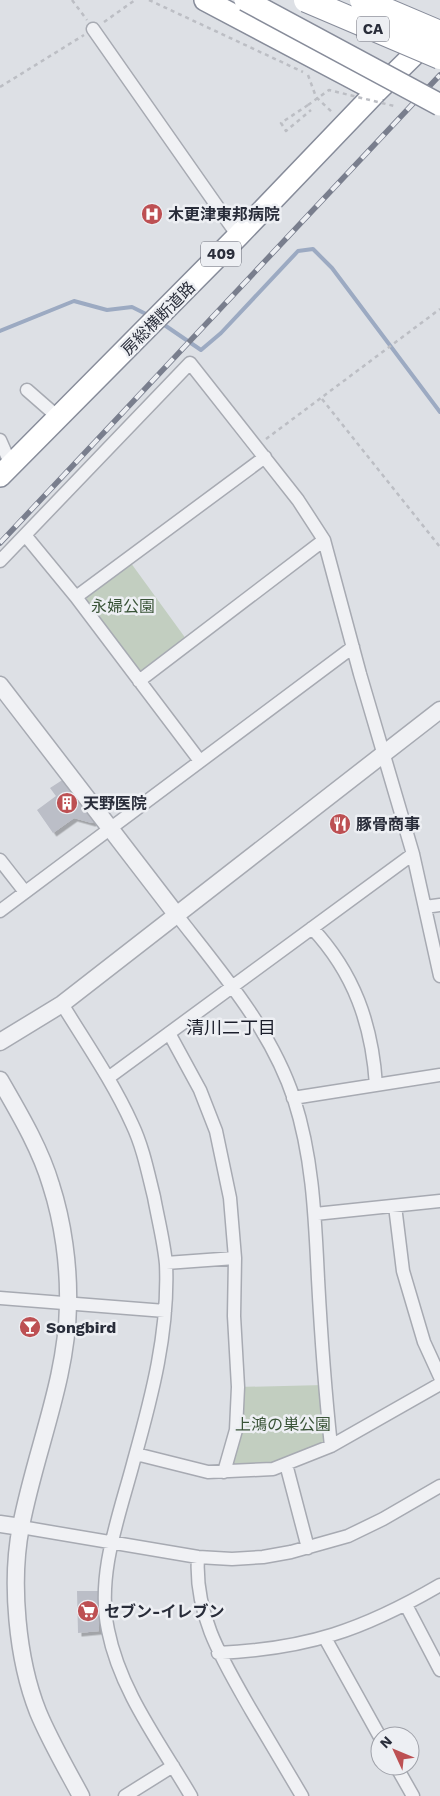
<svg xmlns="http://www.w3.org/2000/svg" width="440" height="1796" viewBox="0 0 440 1796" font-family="'Work Sans','Noto Sans JP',sans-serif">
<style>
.green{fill:#c2cec0}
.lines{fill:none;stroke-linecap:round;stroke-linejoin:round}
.stream{stroke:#9caac2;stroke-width:4}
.building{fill:#bbbec7;filter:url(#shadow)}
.minor-casing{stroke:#a7aab2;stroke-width:15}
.tertiary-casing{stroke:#a7aab2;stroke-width:19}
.trunk-casing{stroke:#878c9a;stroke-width:24}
.path{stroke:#bcbec4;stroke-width:2.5;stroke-dasharray:4 4;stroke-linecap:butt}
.minor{stroke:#f0f1f4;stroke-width:12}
.tertiary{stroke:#f0f1f4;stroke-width:16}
.trunk{stroke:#fff;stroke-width:21}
.rail-casing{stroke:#797e8d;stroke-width:5.5}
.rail{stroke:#edeff3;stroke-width:4;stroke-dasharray:11;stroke-linecap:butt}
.trunk-bridge-casing{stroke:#878c9a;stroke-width:24;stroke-linecap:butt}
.motorway-bridge-casing{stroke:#878c9a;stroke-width:26;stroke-linecap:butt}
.path-bridge{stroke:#bcbec4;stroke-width:2.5;stroke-dasharray:4 4;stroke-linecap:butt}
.trunk-bridge{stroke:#fff;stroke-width:21}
.motorway-bridge{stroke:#fff;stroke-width:24}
.labels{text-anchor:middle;stroke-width:5;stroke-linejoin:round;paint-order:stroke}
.shield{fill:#edeff3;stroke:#646772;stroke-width:1}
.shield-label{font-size:15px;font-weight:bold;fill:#292d3a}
.poi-label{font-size:16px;font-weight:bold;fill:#292d3a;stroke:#edeff3;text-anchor:start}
.street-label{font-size:16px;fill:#292d3a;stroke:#edeff3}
.park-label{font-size:16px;fill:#3a5438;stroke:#edeff3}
.neighbourhood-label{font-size:18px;fill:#1b1e2b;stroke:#edeff3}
</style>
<defs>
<filter id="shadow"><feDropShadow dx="3.5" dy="3.5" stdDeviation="0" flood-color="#0004"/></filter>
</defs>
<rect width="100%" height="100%" fill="#dde0e5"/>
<path class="green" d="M128 559 189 643 139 681 76 597Z
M324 1385 331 1446 292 1462 224 1472 238 1387Z"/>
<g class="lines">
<path class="stream" d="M160 322 201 350 221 333 298 251 313 249 332 268 440 412
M0 331 74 301 107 310 132 307 150 316"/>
</g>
<path class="building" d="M67 777 99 818 92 823 74 818 53 833 37 810 56 796 50 788Z
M77 1591H98L99 1631 78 1633Z"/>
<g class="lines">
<g class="minor-casing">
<path id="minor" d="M93 29 238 236
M27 390 59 418
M0 440 11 465
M25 535 76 597 200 761
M0 561 190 363 298 500 324 540 360 674 413 854 440 976
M76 597 265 457
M139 681 324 540
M0 860 25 892
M425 907 440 905
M0 911 353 647
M176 914C221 972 271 1029 294 1099 313 1158 315 1218 318 1279 321 1335 325 1390 331 1446
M312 928C354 973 372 1024 376 1085
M62 1004C86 1043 113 1082 132 1124 143 1147 148 1173 154 1197 158 1219 164 1242 166 1264 169 1331 152 1396 134 1460 120 1514 96 1574 108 1630 120 1691 160 1743 191 1796
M169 1033 200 1090 216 1131 230 1198 235 1258 234 1316 238 1387 236 1430 224 1472
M108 1078 413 854
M293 1098 440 1075
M395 1206 403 1271 424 1342 440 1377
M315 1214 440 1201
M166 1263 235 1258
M0 1298 165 1311
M136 1454 208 1472 273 1469 331 1446 440 1384
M286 1464 308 1548
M21 1527 198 1557 232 1559 263 1557 291 1552 348 1536 383 1519 440 1486
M198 1557C194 1615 223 1661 251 1710 268 1739 285 1767 302 1796
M406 1605 440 1670
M325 1638 380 1737
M218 1653C307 1649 363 1630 440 1585
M396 1766 413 1796
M125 1796 173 1766"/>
</g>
<g class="tertiary-casing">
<path id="tertiary" d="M0 685 176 914
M0 1042 62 1004 440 710
M0 1080C19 1113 40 1148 51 1185 63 1222 69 1266 68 1305 67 1380 35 1452 21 1526 10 1582 17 1659 38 1712 50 1741 66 1768 81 1796
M0 1524 21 1527"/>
</g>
<g class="trunk-casing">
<path id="trunk" d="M205 0 377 91
M0 476 238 236 377 91 431 38"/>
</g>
<path class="path" d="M72 0 87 20
M149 0 303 72
M104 22 135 0
M308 75 316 97 333 113
M0 87 84 35
M308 105 281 123 286 131 311 110
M322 399 440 547
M266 439 440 309"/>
<use href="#minor" class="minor"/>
<use href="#tertiary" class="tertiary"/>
<use href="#trunk" class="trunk"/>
<g class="rail-casing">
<path id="rail" d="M0 543 440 75"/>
</g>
<use href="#rail" class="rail"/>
<g class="trunk-bridge-casing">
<path id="trunk-bridge" d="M245 0 440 105"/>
</g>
<g class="motorway-bridge-casing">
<path id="motorway-bridge" d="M306 0 440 57
M362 0 440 33"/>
</g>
<path class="path-bridge" d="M308 105 329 90 394 106"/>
<use href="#trunk-bridge" class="trunk-bridge"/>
<use href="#motorway-bridge" class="motorway-bridge"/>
</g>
<defs>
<g id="hospital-disc" transform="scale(1.125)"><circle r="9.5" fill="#bd5053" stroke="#edeff3"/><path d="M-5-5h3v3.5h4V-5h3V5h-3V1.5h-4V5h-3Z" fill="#fff"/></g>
<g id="building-disc" transform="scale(1.125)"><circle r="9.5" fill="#bd5053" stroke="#edeff3"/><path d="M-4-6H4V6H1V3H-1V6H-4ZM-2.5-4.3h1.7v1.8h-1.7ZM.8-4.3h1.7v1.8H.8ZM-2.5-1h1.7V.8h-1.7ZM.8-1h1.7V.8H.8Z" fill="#fff"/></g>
<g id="restaurant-disc" transform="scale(1.125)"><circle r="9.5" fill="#bd5053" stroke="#edeff3"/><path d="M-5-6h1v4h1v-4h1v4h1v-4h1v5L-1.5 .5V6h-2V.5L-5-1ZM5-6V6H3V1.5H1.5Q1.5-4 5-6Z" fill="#fff"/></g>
<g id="bar-disc" transform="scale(1.125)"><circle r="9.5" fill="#bd5053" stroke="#edeff3"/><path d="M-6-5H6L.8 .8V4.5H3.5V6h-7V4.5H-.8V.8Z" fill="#fff"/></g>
<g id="supermarket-disc" transform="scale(1.125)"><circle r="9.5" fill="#bd5053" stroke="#edeff3"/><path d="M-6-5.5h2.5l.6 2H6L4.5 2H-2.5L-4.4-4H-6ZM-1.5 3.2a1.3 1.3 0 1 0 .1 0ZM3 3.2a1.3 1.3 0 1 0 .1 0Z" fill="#fff"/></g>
</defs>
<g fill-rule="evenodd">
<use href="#hospital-disc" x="152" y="214"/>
<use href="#building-disc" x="67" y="803"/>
<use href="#restaurant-disc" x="340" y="824"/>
<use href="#bar-disc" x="30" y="1327"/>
<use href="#supermarket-disc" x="88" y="1611"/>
</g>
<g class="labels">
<g class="shield">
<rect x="357" y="16.5" width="32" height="25" rx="4"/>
<rect x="201" y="241.5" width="40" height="25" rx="4"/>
</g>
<g class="shield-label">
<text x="373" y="34">CA</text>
<text x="221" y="259">409</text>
</g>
<g class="poi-label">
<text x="168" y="220">木更津東邦病院</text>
<text x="83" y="809">天野医院</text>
<text x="356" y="830">豚骨商事</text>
<text x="46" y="1333">Songbird</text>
<text x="104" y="1617">セブン-イレブン</text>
</g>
<g class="street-label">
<text transform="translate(158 318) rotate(-45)" y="6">房総横断道路</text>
</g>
<g class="park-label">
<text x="123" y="612">永婦公園</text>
<text x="283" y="1430">上鴻の巣公園</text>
</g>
<g class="neighbourhood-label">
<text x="231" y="1034">清川二丁目</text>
</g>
</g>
<g transform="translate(395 1751) rotate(314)"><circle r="24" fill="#edeff3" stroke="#9fa1a9"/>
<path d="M0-4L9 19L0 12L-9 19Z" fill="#bd5053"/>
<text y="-8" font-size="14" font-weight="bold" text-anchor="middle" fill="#292d3a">N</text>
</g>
</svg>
